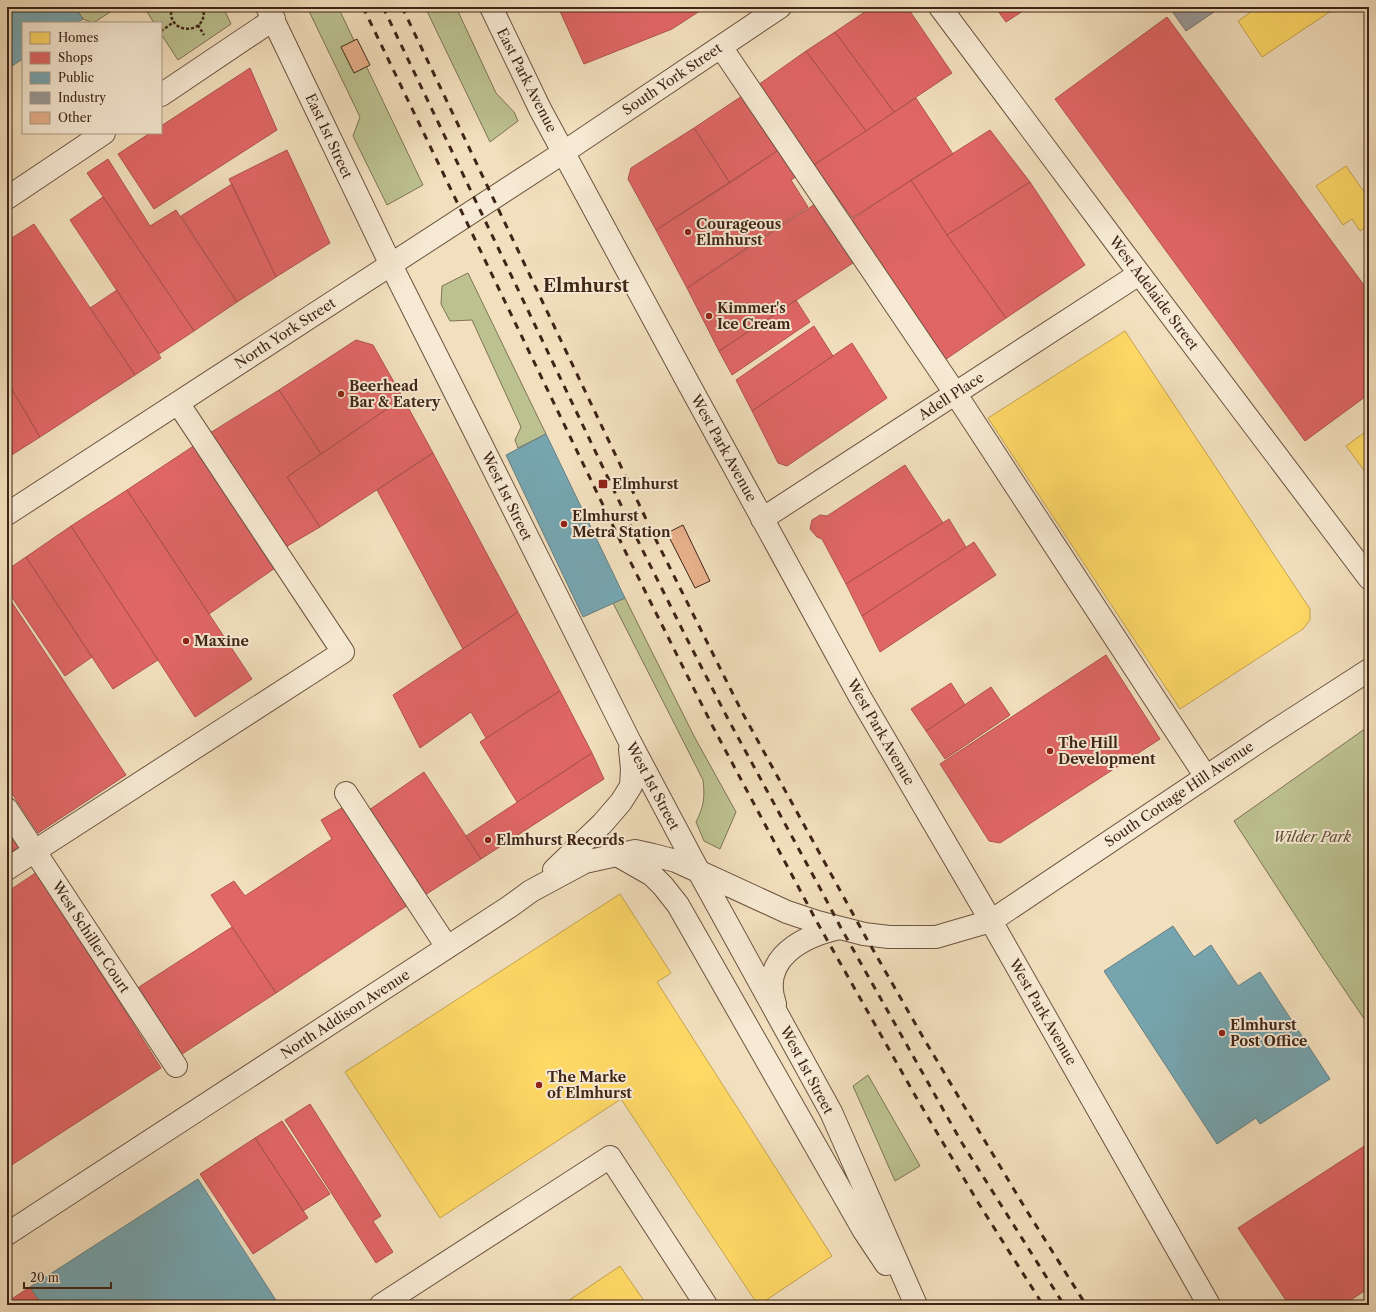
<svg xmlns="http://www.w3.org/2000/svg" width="1376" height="1312" viewBox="0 0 1376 1312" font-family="'Libre Caslon Text',serif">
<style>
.green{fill:#bcc190;stroke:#7e7354}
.homes{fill:#ffd966;stroke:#c5a34e}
.shops{fill:#e06666;stroke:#b0524e}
.public{fill:#76a5af;stroke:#667f81}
.industry{fill:#999;stroke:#7e7672}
.building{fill:#e6b08b;stroke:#3f2517}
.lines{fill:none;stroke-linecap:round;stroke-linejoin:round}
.minor-casing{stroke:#6c5440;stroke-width:24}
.path{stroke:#3f2517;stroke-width:2.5;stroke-dasharray:3 2;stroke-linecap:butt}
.minor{stroke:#f7ead4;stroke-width:22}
.rail{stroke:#3f2517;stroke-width:3;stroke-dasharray:7 7;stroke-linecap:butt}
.poi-dot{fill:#8f2418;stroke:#f7ead4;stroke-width:1.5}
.labels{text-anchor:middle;stroke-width:4;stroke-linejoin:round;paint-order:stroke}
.street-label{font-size:14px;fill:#3f2517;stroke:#f7ead4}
.poi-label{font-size:14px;font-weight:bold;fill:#3f2517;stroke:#f7ead4;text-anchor:start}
.park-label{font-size:14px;font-style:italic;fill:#5e4c35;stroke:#f7ead4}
.district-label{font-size:18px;font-weight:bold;fill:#3f2517;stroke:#f7ead4}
</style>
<rect width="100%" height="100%" fill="#f2dfbd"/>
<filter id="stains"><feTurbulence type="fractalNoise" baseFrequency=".005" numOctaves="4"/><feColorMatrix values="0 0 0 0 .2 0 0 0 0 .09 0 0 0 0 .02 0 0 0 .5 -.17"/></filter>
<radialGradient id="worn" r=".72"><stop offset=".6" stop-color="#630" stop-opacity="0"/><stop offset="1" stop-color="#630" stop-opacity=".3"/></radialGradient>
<path class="green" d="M75 7H118L93 23 83 19Z
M144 7H223L231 24 178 60 161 34V23H154Z
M307 7H338L423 185 387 205 353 136 360 117Z
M425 7H456L496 93 514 112 518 121 490 142Z
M468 273 546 434 518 448 515 440 521 427 472 320 450 321 441 304 442 286Z
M625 598 695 738 736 812 720 849 704 841 696 822C704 806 705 798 703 780L613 603Z
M1369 726V1026L1323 958 1234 821Z
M868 1075 920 1166 895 1181 853 1086Z"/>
<path class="homes" d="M1258 7H1337L1262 57 1238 21Z
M1346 166 1369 199V231L1366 227 1360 231 1352 219 1343 225 1316 186Z
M1125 331 1310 609V620L1303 629 1180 709 988 418Z
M1369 429V477L1346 446Z
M620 894 671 973 657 982 832 1256 759 1305H758L621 1099 440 1218 345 1072Z
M620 1266 647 1305H562Z"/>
<path class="shops" d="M558 7H706L672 29 584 64Z
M872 7H907L952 73 894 112 835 32Z
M995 7H1029L1006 22Z
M1167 17 1369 292V394L1305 441 1055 99Z
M835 32 894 112 866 131 806 51Z
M806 51 866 131 810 167 758 85Z
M250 68 277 130 154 209 118 154 150 133H161V126Z
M745 94 780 149 730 183 694 128Z
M916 98 953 154 852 218 814 165Z
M694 128 730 183 656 230 628 179 631 168Z
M990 130 1030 182 947 235 911 180Z
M780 149 797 176 791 180 808 207 687 288 656 230Z
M287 150 330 243 276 277 229 179Z
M108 159 150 226 176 210 237 302 194 331 87 173Z
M911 180 947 235 1006 318 939 364 845 224Z
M1030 182 1085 265 1006 318 947 235Z
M232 184 276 277 237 302 181 216Z
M103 197 194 331 159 354 70 220Z
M818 202 856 261 719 351 687 288Z
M34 224 135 375 40 437 7 381V241Z
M117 290 161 358 135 375 90 308Z
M796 300 810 322 732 375 719 351Z
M814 326 833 356 752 411 736 380Z
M356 340 373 345 403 398 321 454 279 390Z
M852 343 887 398 787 466 778 463 752 411Z
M7 381 40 437 7 458Z
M279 390 321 454 287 477 320 527 284 548 210 433Z
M403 398 433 453 320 527 287 477Z
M195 445 275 568 209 614 127 490Z
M433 453 518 612 463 649 377 490Z
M905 465 943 523 846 584 822 539 817 537 810 529 812 520 820 515 827 516Z
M127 490 252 679 195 717 71 526Z
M949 519 966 547 862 616 846 584Z
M71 526 158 660 113 689 26 557Z
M974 542 996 575 880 652 862 616Z
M26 557 92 657 65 676 7 590V570Z
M7 595 126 775 38 833 7 786Z
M518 612 560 691 486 738 471 712 420 748 393 695Z
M1106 655 1160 739 1000 843 989 841 940 764Z
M951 683 965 705 926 731 911 709Z
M991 687 1010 715 945 759 926 731Z
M560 691 592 753 517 802 480 742Z
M592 753 604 779 481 859 466 836Z
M424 772 481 859 425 895 369 810Z
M345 806 408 905 276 993 211 895 234 881 245 896 332 839 321 820Z
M7 827 20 846 7 855Z
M37 872 161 1068 7 1168V892Z
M232 927 276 993 179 1056 139 987Z
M310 1104 381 1216 373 1221 393 1252 376 1263 285 1120Z
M282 1121 330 1194 303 1211 255 1138Z
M255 1138 308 1218 253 1254 200 1174Z
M1369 1143V1288L1343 1305H1289L1238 1228Z
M30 1287 42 1305H7V1302Z"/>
<path class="public" d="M7 7H75L83 19 77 23H23V59L7 69Z
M546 434 625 598 583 617 506 455Z
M1173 926 1194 957 1211 945 1238 986 1260 972 1330 1079 1260 1124 1256 1118 1217 1144 1104 971Z
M198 1179 279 1305H42L30 1287Z"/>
<path class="industry" d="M1169 7H1211L1214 12 1186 31Z"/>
<path class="building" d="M357 39 370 65 354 73 341 47Z
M683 525 710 581 695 588 667 533Z"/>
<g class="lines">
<g class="minor-casing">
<path id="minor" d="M267 7 391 265 478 438 630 742 699 872 831 1112 916 1305
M491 7 540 109 686 379 860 697 991 921 1209 1305
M940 7 1120 248 1369 578
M721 47 955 393 1206 777
M161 95 274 19
M7 198 104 133
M7 514 564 152 780 7
M762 519 1139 274
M346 793 447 947
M7 809 176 1066
M617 855 652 875 663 886 678 905 864 1231 886 1264
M7 869 343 652 178 403
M554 870 602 824 621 802 631 786 632 769 630 749
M775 1004C759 958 803 936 840 928
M7 1234 509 907 531 891 585 862 635 851 653 855 676 861 787 912 817 922 864 934 889 937H936L953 932 991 921 1273 732 1369 670
M381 1305 610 1157 706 1305"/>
</g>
<path class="path" d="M172 7C164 35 210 37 203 7
M198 25 204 35
M161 31 174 22"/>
<use href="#minor" class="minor"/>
<path class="rail" d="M363 7 629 559 713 727 817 922 916 1097 979 1204 1043 1305
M383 7 641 547 686 637 728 719 821 890 841 928 962 1143 1064 1305
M402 7 657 542 742 712 864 934 924 1039 1025 1208 1086 1305"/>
</g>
<g class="poi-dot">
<circle cx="688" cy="232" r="4"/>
<circle cx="709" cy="316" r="4"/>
<circle cx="341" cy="394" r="4"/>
<rect x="598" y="479" width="10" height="10" rx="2"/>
<circle cx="564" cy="524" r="4"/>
<circle cx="186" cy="641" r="4"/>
<circle cx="1050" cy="751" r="4"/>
<circle cx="488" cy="840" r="4"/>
<circle cx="1222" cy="1033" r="4"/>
<circle cx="539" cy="1085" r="4"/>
</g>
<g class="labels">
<g class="street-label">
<text transform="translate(672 79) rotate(-34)" y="5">South York Street</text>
<text transform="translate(527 80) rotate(63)" y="5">East Park Avenue</text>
<text transform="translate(329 136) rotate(65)" y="5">East 1st Street</text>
<text transform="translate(1154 293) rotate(53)" y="5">West Adelaide Street</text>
<text transform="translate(285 333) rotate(-33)" y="5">North York Street</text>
<text transform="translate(951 396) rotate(-33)" y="5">Adell Place</text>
<text transform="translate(724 448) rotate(61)" y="5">West Park Avenue</text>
<text transform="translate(507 496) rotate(64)" y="5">West 1st Street</text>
<text transform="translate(881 732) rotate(60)" y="5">West Park Avenue</text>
<text transform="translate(653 786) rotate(62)" y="5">West 1st Street</text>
<text transform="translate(1179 794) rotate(-34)" y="5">South Cottage Hill Avenue</text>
<text transform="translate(91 937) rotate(57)" y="5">West Schiller Court</text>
<text transform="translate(1043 1012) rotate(60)" y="5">West Park Avenue</text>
<text transform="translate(345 1014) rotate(-33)" y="5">North Addison Avenue</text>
<text transform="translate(807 1070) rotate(62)" y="5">West 1st Street</text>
</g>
<g class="poi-label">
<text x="696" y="229">Courageous<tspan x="696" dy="16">Elmhurst</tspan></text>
<text x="717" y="313">Kimmer's<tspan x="717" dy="16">Ice Cream</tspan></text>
<text x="349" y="391">Beerhead<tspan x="349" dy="16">Bar &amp; Eatery</tspan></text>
<text x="612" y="489">Elmhurst</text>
<text x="572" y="521">Elmhurst<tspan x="572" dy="16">Metra Station</tspan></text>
<text x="194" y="646">Maxine</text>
<text x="1058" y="748">The Hill<tspan x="1058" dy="16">Development</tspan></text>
<text x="496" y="845">Elmhurst Records</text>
<text x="1230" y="1030">Elmhurst<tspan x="1230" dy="16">Post Office</tspan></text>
<text x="547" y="1082">The Marke<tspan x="547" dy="16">of Elmhurst</tspan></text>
</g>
<g class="park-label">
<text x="1312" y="842">Wilder Park</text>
</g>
<g class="district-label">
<text x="586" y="292">Elmhurst</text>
</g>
</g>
<rect width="1376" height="1312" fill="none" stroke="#f2dfbd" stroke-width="24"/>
<rect x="8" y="8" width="1360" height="1296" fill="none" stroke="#3f2517" stroke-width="2"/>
<rect x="12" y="12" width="1352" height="1288" fill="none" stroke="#3f2517"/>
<rect x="22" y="22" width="140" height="112" fill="#f7ead4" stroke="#ad9b88"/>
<rect x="30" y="32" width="20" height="12" fill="#ffd966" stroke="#ad9b88"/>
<text x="58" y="42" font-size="12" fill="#3f2517">Homes</text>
<rect x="30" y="52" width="20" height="12" fill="#e06666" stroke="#ad9b88"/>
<text x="58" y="62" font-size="12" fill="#3f2517">Shops</text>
<rect x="30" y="72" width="20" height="12" fill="#76a5af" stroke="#ad9b88"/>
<text x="58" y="82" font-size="12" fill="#3f2517">Public</text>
<rect x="30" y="92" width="20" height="12" fill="#999999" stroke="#ad9b88"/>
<text x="58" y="102" font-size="12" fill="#3f2517">Industry</text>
<rect x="30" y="112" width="20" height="12" fill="#e6b08b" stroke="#ad9b88"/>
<text x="58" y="122" font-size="12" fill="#3f2517">Other</text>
<path d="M24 1282v6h87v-6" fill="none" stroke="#3f2517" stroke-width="2"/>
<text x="30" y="1282" font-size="12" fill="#3f2517" stroke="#f7ead4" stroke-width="3" paint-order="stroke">20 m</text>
<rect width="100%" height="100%" filter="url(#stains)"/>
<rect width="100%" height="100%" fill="url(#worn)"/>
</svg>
